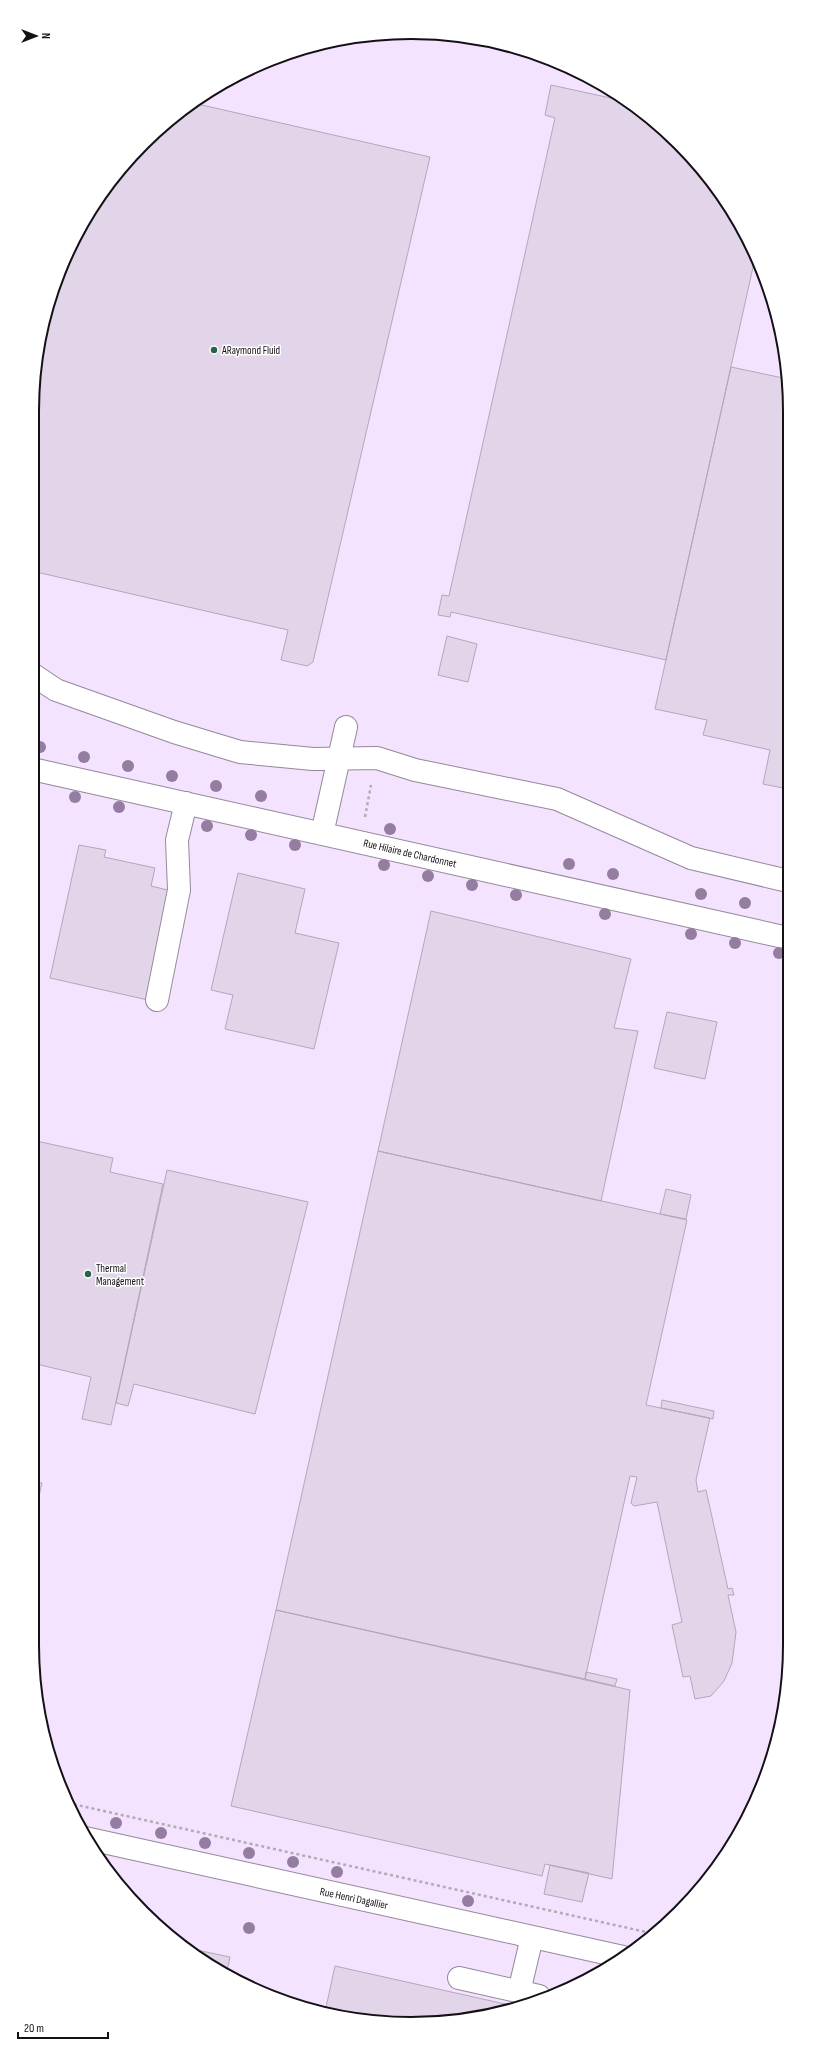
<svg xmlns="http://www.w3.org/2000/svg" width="822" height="2056" viewBox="0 0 822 2056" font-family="'Sofia Sans Condensed',sans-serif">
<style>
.built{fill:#f4e3fe}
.building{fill:#e2d5e9;stroke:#b3a7ba}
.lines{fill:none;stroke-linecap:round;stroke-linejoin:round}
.minor-casing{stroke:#94889a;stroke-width:24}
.path{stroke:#b0acb3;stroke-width:2.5;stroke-dasharray:3 3;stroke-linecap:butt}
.minor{stroke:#fff;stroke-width:22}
.tree{fill:#957da1}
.poi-dot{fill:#2a634b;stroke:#fff;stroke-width:1.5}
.labels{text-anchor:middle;stroke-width:3;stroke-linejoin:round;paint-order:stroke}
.poi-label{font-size:11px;fill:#141016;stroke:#fff;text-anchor:start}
.street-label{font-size:11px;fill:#141016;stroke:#fff}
.rim{fill:none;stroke:#141016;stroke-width:2}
</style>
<rect width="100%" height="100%" fill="#f9f4fc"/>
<path class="built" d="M386 33 460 35 533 52 622 96 696 161 751 244 787 361 790 1645 770 1767 712 1876 661 1930 601 1973 485 2017 361 2021 289 2004 222 1973 126 1895 83 1834 52 1767 32 1645V411L52 289 83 222 126 161 180 110 243 71 313 45Z"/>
<path class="building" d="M551 85 629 102 696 161 751 244 755 258 666 660 451 612 450 617 438 615 442 595 449 596 555 118 545 115Z
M193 103 430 157 313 662 307 666 281 660 288 630 32 571V411L52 289 83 222 126 161 180 110Z
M787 363 788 789 763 784 770 750 703 735 707 720 655 709 731 367 783 378Z
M447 636 477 644 468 682 438 675Z
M79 845 106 850 104 857 155 868 151 886 172 891 148 1000 50 978Z
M238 873 305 889 295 933 339 943 314 1049 225 1029 233 995 211 990Z
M431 911 631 959 614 1028 638 1031 601 1201 378 1151Z
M667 1012 717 1022 705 1079 654 1068Z
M32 1140 113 1158 110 1172 163 1184 111 1425 82 1419 91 1377 32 1363Z
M378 1151 687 1220 646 1405 710 1418 696 1480 698 1492 706 1490 728 1589 732 1588 734 1595H728L736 1632 732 1663 724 1681 711 1696 695 1699 690 1676 683 1677 672 1625 682 1622 657 1502 634 1506 631 1503 637 1477 630 1476 585 1679 276 1610Z
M167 1170 308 1202 255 1414 134 1384 128 1406 116 1403Z
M666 1189 691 1195 686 1219 660 1214Z
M662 1400 714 1411 713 1419 661 1408Z
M32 1481 42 1483 32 1526Z
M276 1610 630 1690 612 1879 545 1864 542 1876 231 1806Z
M586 1672 617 1679 615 1686 585 1679Z
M550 1865 589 1873 582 1902 544 1894Z
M192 1949 230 1957 226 1975 222 1973Z
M335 1966 514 2006 485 2017 361 2021 325 2012Z"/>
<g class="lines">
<g class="minor-casing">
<path id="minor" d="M32 674 56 690 174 732 240 752 313 759 377 758 415 770 557 799 691 858 788 881
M32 769 788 938
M322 834 346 727
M157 1000 179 890 177 840 186 803
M85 1838 623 1957
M459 1978 539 1996
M519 1992 532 1937"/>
</g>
<path class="path" d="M365 817 371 785
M68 1803 655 1934"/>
<use href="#minor" class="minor"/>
</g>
<g class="tree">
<circle cx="40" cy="747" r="6"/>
<circle cx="84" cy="757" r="6"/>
<circle cx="128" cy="766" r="6"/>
<circle cx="172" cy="776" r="6"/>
<circle cx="216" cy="786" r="6"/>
<circle cx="261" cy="796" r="6"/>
<circle cx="75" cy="797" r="6"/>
<circle cx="119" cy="807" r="6"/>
<circle cx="207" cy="826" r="6"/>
<circle cx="390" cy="829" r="6"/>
<circle cx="251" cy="835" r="6"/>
<circle cx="295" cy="845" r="6"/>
<circle cx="569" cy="864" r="6"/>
<circle cx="384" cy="865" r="6"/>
<circle cx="613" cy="874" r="6"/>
<circle cx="428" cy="876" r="6"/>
<circle cx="472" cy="885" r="6"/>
<circle cx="701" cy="894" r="6"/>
<circle cx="516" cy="895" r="6"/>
<circle cx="745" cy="903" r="6"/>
<circle cx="605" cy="914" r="6"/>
<circle cx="691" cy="934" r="6"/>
<circle cx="735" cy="943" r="6"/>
<circle cx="779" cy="953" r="6"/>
<circle cx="116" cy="1823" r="6"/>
<circle cx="161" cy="1833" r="6"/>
<circle cx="205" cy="1843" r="6"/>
<circle cx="249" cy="1853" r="6"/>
<circle cx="293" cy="1862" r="6"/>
<circle cx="337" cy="1872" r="6"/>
<circle cx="468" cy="1901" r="6"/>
<circle cx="249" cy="1928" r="6"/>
</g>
<g class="poi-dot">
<circle cx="214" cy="350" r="4"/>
<circle cx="88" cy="1274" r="4"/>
</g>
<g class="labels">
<g class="poi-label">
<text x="222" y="354">ARaymond Fluid</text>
<text x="96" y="1272">Thermal<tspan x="96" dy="13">Management</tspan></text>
</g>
<g class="street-label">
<text transform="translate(410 853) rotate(13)" y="4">Rue Hilaire de Chardonnet</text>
<text transform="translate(354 1898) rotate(12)" y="4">Rue Henri Dagallier</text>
</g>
</g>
<path d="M0 0H822V2056H0ZM411 39H411A372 372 0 0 1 783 411V1645A372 372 0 0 1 411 2017H411A372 372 0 0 1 39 1645V411A372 372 0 0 1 411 39Z" fill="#fff" fill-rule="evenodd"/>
<path class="rim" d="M411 39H411A372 372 0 0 1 783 411V1645A372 372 0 0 1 411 2017H411A372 372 0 0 1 39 1645V411A372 372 0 0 1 411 39Z"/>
<g transform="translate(36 36) rotate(90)" stroke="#ffffff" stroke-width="3" paint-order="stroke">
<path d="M0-3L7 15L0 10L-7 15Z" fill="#141016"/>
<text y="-6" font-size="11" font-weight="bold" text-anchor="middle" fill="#141016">N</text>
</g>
<path d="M18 2032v6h90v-6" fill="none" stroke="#141016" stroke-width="2"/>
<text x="24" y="2032" font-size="12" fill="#141016" stroke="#ffffff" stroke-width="3" paint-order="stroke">20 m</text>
</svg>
